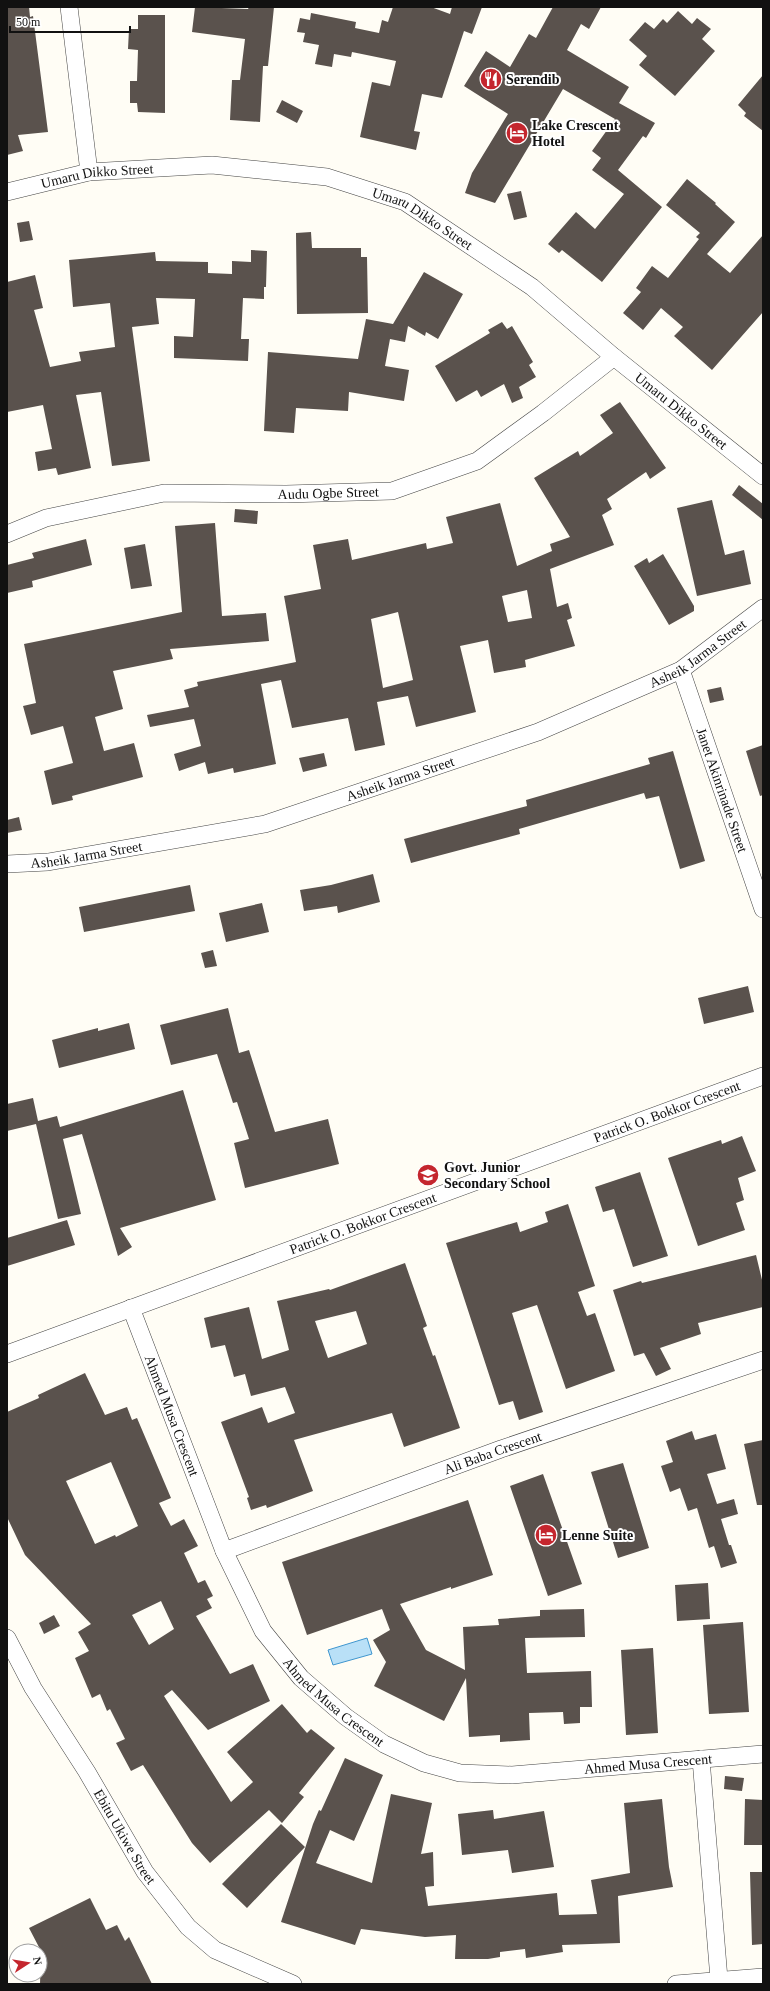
<svg xmlns="http://www.w3.org/2000/svg" width="770" height="1991" viewBox="0 0 770 1991" font-family="Georgia,serif">
<style>
.water{fill:#b9e0f7;stroke:#3f96cf}
.building{fill:#5a524d;fill-rule:evenodd}
.lines{fill:none;stroke-linecap:round;stroke-linejoin:round}
.minor-casing{stroke:#444;stroke-width:18}
.minor{stroke:#fff;stroke-width:17}
.labels{text-anchor:middle;stroke-width:4;stroke-linejoin:round;paint-order:stroke}
.poi-label{font-size:14px;font-weight:bold;fill:#111;stroke:#fff;text-anchor:start}
.street-label{font-size:14px;fill:#111;stroke:#fff}
</style>
<rect width="100%" height="100%" fill="#fffdf5"/>
<path class="water" d="M367 1638 372 1654 333 1665 328 1650Z"/>
<path class="building" d="M7 7H29L30 17 33 16 48 132 18 135 23 151 7 155Z
M195 7 248 9 249 7H274L268 66H263L260 122 230 120 232 80H240L245 39 192 32Z
M393 7H431L450 14 452 7H482L472 34 464 31 442 98 422 94 414 131 420 132 416 150 360 137 372 82 390 86 396 61 352 52 351 57 334 54 332 67 315 64 319 45 303 42 305 33 297 32 300 18 310 20 311 13 356 22 355 28 379 33 382 20 388 22Z
M553 7H601L589 29 581 24 567 50 629 87 619 103 655 123 646 138 643 136 618 170 662 207 602 282 562 250 559 253 548 244 576 212 595 229 624 194 592 170 601 158 592 151 615 119 563 89 495 203 465 193 472 173 508 114 464 86 486 51 510 67 529 34 536 38Z
M678 11 692 24 697 18 711 29 702 39 715 51 675 96 639 65 647 56 629 40 645 22 654 29 663 19 667 23Z
M138 15H165V113L138 112 137 103H130V81H137L138 50 128 49 129 29H138Z
M763 75V131L744 116 746 113 738 105Z
M282 100 303 111 297 123 276 112Z
M687 179 716 203 715 204 735 222 707 254 730 273 763 235V312L712 370 674 336 683 327 661 308 643 330 623 313 641 292 636 288 652 266 668 278 699 239 696 237 700 233 666 205Z
M521 191 527 217 514 220 507 194Z
M29 221 33 240 20 242 17 223Z
M311 232 312 248H361V257H367L368 313 297 314 296 233Z
M251 250 267 251 266 287H264V299L243 298 241 339H249L248 361 174 358V336L193 337 195 299 156 298 159 324 132 327 150 461 112 466 101 392 76 395 91 468 58 475 56 468 38 471 35 452 52 449 43 405 7 412V282L35 275 43 308 34 310 50 367 81 361 79 352 115 347 110 303 73 307 69 260 155 252 156 261 208 262V273L232 274V261L251 262Z
M424 272 463 294 438 339 426 332 425 336 408 326 405 342 390 339 385 366 409 370 404 401 349 392 348 411 296 408 294 433 264 431 268 352 358 359 366 319 393 324Z
M502 322 507 329 512 326 533 362 529 365 536 377 519 387 523 398 512 403 504 384 481 397 477 390 456 402 435 366 490 333 488 330Z
M620 402 666 468 650 479 646 472 607 499 612 509 602 515 614 545 550 569 557 607 568 603 572 618 567 620 575 646 525 660 526 667 494 673 488 640 460 646 476 712 416 727 408 696 377 702 385 745 355 751 348 718 292 728 281 680 261 684 276 764 234 773 233 768 208 774 205 762 179 771 174 754 201 746 194 719 150 727 147 715 189 707 184 690 198 686 197 682 296 662 284 596 321 589 313 545 348 539 352 560 426 543 427 549 453 543 446 517 500 503 517 566 552 551 550 544 570 537 534 478 578 451 580 456 613 433 600 415ZM527 590 532 618 508 622 502 596ZM398 612 413 680 383 688 371 619Z
M739 485 763 504V520L732 495Z
M712 500 725 555 744 550 751 584 697 596 677 508Z
M235 509 258 511 257 524 234 522Z
M215 523 222 616 266 613 269 641 170 649 173 659 113 671 123 709 95 717 104 751 134 743 143 777 72 796 73 800 52 805 44 771 73 763 63 726 31 735 23 706 36 703 24 644 182 612 175 526Z
M86 539 92 565 32 581 33 587 7 593V565L34 558 32 553Z
M145 544 152 586 131 589 124 548Z
M663 554 694 606V611L669 625 634 566 647 558 649 563Z
M721 687 724 700 710 703 707 690Z
M763 745V795L760 796 746 751Z
M673 751 705 861 680 869 659 796 646 799 644 793 519 829 520 834 411 863 404 839 527 806 526 800 650 764 648 758Z
M324 753 327 766 303 772 299 758Z
M19 817 22 830 7 833V820Z
M373 874 380 902 338 913 337 906 304 911 300 890 331 885Z
M190 885 195 911 84 932 79 907Z
M262 903 269 932 226 942 219 913Z
M213 950 217 966 205 968 201 953Z
M748 986 754 1012 704 1024 698 998Z
M228 1008 239 1053 249 1050 275 1132 328 1119 339 1164 245 1188 234 1143 249 1139 237 1102 233 1103 217 1054 171 1065 160 1025Z
M129 1023 135 1049 59 1068 52 1040 98 1028V1031Z
M183 1090 216 1200 120 1228 132 1247 118 1256 82 1134 63 1139 81 1214 58 1219 36 1124 7 1131V1104L33 1098 38 1121 57 1116 60 1127Z
M742 1136 756 1171 738 1178 744 1200 736 1203 745 1230 698 1246 668 1158 721 1140 722 1144Z
M640 1172 668 1256 633 1267 614 1209 603 1212 595 1187Z
M568 1204 595 1286 578 1292 587 1316 595 1313 615 1371 566 1389 537 1305 512 1313 543 1412 519 1420 513 1401 499 1405 446 1243 517 1222 520 1232 548 1222 545 1212Z
M67 1220 75 1245 7 1266V1238Z
M756 1255 763 1284V1307L698 1323 701 1334 660 1348 671 1369 656 1376 644 1353 634 1356 613 1290 641 1281 642 1283Z
M405 1263 427 1326 423 1328 433 1356 435 1355 460 1428 404 1447 392 1413 294 1440 313 1491 267 1508 266 1505 251 1510 247 1498 249 1497 221 1422 262 1407 268 1423 295 1413 285 1387 251 1396 245 1374 234 1377 225 1345 211 1348 204 1318 249 1307 262 1359 289 1350 277 1301 329 1289 330 1290ZM356 1311 367 1344 328 1358 315 1321Z
M85 1373 105 1415 127 1407 132 1420 137 1418 171 1498 159 1503 171 1526 184 1519 198 1546 184 1553 198 1583 205 1580 213 1596 207 1599 212 1608 196 1616 230 1674 253 1664 270 1701 208 1730 172 1690 164 1696 231 1802 253 1782 227 1752 282 1704 307 1733 311 1729 335 1748 299 1793 304 1797 282 1823 269 1810 210 1863 192 1843 143 1765 131 1771 116 1743 125 1739 110 1709 107 1711 100 1694 92 1698 75 1658 89 1651 78 1632 91 1624 25 1555 7 1517V1412L39 1398 38 1395ZM111 1462 138 1526 116 1537 115 1535 95 1544 66 1481ZM161 1601 174 1629 149 1645 132 1615Z
M692 1431 695 1440 716 1434 726 1469 707 1474 717 1504 734 1499 738 1514 721 1519 729 1545H731L737 1563 721 1568 714 1546 709 1548 697 1508 688 1511 680 1488 670 1492 661 1466 673 1462 666 1441Z
M763 1440V1505H757L744 1444Z
M623 1463 649 1548 618 1558 591 1472Z
M543 1474 582 1584 548 1596 510 1486Z
M468 1500 493 1575 451 1589V1587L400 1604 426 1650 465 1670 463 1627 499 1625 498 1619 540 1616V1610L584 1609 585 1637 525 1638 527 1673 591 1671 592 1707H580V1723L564 1724 563 1712 529 1713 530 1740 500 1742V1735L469 1737 466 1678 444 1721 374 1686 386 1662 373 1640 390 1630 382 1609 307 1635 282 1562Z
M708 1583 710 1619 677 1621 675 1585Z
M54 1615 60 1626 44 1634 39 1623Z
M743 1622 749 1712 709 1714 703 1625Z
M653 1648 658 1733 626 1735 621 1650Z
M345 1758 383 1775 354 1841 330 1830 316 1863 372 1883 391 1794 432 1803 421 1854 433 1852 434 1886 425 1887 428 1906 557 1893 559 1915 597 1914 591 1880 630 1873 624 1803 662 1799 669 1867 673 1887 618 1896 620 1943 562 1945 563 1952 526 1958 525 1949 500 1952V1957L488 1959H455L456 1935 425 1937 361 1929 355 1945 281 1922 313 1824 319 1810 321 1811Z
M725 1776 744 1778 742 1791 724 1789Z
M745 1799 763 1800V1845H744Z
M493 1810 494 1819 544 1811 554 1867 512 1873 508 1850 462 1855 458 1814Z
M281 1824 305 1847 247 1908 222 1884Z
M750 1872H763V1944L752 1945Z
M90 1898 106 1930 117 1925 125 1941 129 1937 152 1984H40L41 1951 29 1928Z"/>
<g class="lines">
<g class="minor-casing">
<g id="minor">
<path d="M69 7 89 172"/>
<path id="s1" d="M7 192 89 172 212 165 327 177 405 202 532 287 614 357 763 476"/>
<path id="s2" d="M7 534 46 518 164 493 286 494 392 491 477 461 543 413 614 357"/>
<path id="s3" d="M681 670 763 909"/>
<path id="s4" d="M7 864 48 862 265 824 538 732 681 670 763 608"/>
<path id="s5" d="M131 1308 224 1551 263 1631 301 1678 346 1717 384 1744 424 1763 460 1773 512 1775 763 1754"/>
<path id="s6" d="M7 1354 763 1076"/>
<path id="s7" d="M224 1551 501 1449 763 1360"/>
<path id="s8" d="M7 1638 33 1688 87 1772 145 1872 188 1927 215 1950 293 1984"/>
<path d="M701 1759 719 1979"/>
<path d="M676 1984 763 1977"/>
</g>
</g>
<use href="#minor" class="minor"/>
</g>
<defs>
<g id="restaurant-disc" transform="scale(1.15)"><circle r="9.5" fill="#c4262e" stroke="#fff"/><path d="M-5-6h1v4h1v-4h1v4h1v-4h1v5L-1.5 .5V6h-2V.5L-5-1ZM5-6V6H3V1.5H1.5Q1.5-4 5-6Z" fill="#fff"/></g>
<g id="hotel-disc" transform="scale(1.15)"><circle r="9.5" fill="#c4262e" stroke="#fff"/><path d="M-6-4.5h1.5V1H6V5H4.5V3h-9V5H-6ZM-4 0a1.8 1.8 0 1 1 3.6 0ZM.5 0V-2.5h3Q6-2.5 6 0Z" fill="#fff"/></g>
<g id="school-disc" transform="scale(1.15)"><circle r="9.5" fill="#c4262e" stroke="#fff"/><path d="M0-5L7-2L0 1L-7-2ZM-4 1L0 2.5L4 1V4Q0 6-4 4Z" fill="#fff"/></g>
</defs>
<g fill-rule="evenodd">
<use href="#restaurant-disc" x="491" y="79"/>
<use href="#hotel-disc" x="517" y="133"/>
<use href="#school-disc" x="428" y="1175"/>
<use href="#hotel-disc" x="546" y="1535"/>
</g>
<g class="labels">
<g class="poi-label">
<text x="506" y="84">Serendib</text>
<text x="532" y="130">Lake Crescent<tspan x="532" dy="16">Hotel</tspan></text>
<text x="444" y="1172">Govt. Junior<tspan x="444" dy="16">Secondary School</tspan></text>
<text x="562" y="1540">Lenne Suite</text>
</g>
<g class="street-label">
<text dy="5" stroke="none"><textPath href="#s1" startOffset="92">Umaru Dikko Street</textPath></text>
<text dy="5" stroke="none"><textPath href="#s1" startOffset="428">Umaru Dikko Street</textPath></text>
<text dy="5" stroke="none"><textPath href="#s1" startOffset="752">Umaru Dikko Street</textPath></text>
<text dy="5" stroke="none"><textPath href="#s2" startOffset="327">Audu Ogbe Street</textPath></text>
<text dy="5" stroke="none"><textPath href="#s4" startOffset="728">Asheik Jarma Street</textPath></text>
<text dy="5" stroke="none"><textPath href="#s4" startOffset="404">Asheik Jarma Street</textPath></text>
<text dy="5" stroke="none"><textPath href="#s3" startOffset="127">Janet Akinrinade Street</textPath></text>
<text dy="5" stroke="none"><textPath href="#s4" startOffset="80">Asheik Jarma Street</textPath></text>
<text dy="5" stroke="none"><textPath href="#s6" startOffset="703">Patrick O. Bokkor Crescent</textPath></text>
<text dy="5" stroke="none"><textPath href="#s6" startOffset="379">Patrick O. Bokkor Crescent</textPath></text>
<text dy="5" stroke="none"><textPath href="#s5" startOffset="115">Ahmed Musa Crescent</textPath></text>
<text dy="5" stroke="none"><textPath href="#s7" startOffset="286">Ali Baba Crescent</textPath></text>
<text dy="5" stroke="none"><textPath href="#s5" startOffset="450">Ahmed Musa Crescent</textPath></text>
<text dy="5" stroke="none"><textPath href="#s5" startOffset="786">Ahmed Musa Crescent</textPath></text>
<text dy="5" stroke="none"><textPath href="#s8" startOffset="231">Ebitu Ukiwe Street</textPath></text>
</g>
</g>
<rect width="770" height="1991" fill="none" stroke="#111111" stroke-width="16"/>
<g transform="translate(28 1963) rotate(78)"><circle r="19" fill="#ffffff" stroke="#a0a0a0"/>
<path d="M0-3L7 15L0 10L-7 15Z" fill="#c4262e"/>
<text y="-6" font-size="11" font-weight="bold" text-anchor="middle" fill="#111111">N</text>
</g>
<path d="M10 26v6h120v-6" fill="none" stroke="#111111" stroke-width="2"/>
<text x="16" y="26" font-size="12" fill="#111111" stroke="#ffffff" stroke-width="3" paint-order="stroke">50 m</text>
</svg>
